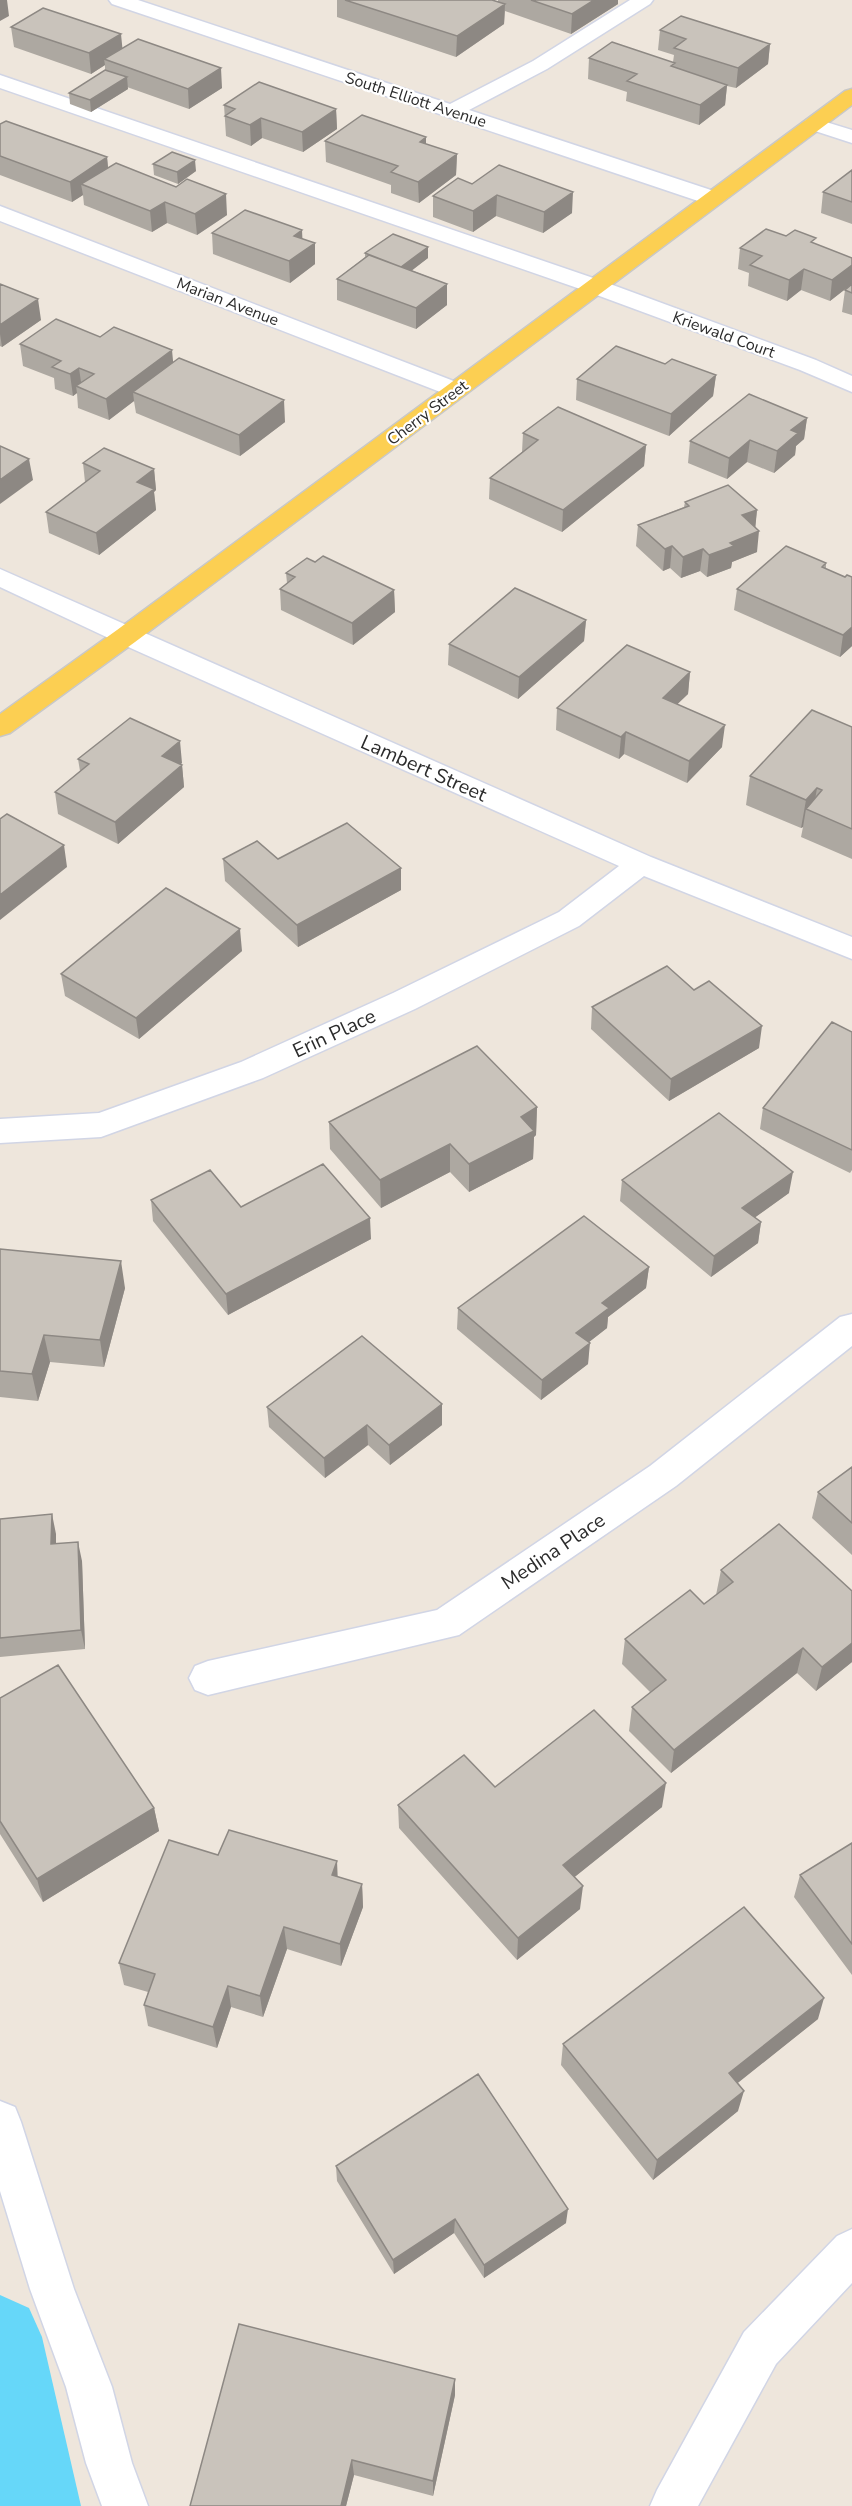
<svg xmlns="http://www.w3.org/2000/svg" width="852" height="2506" viewBox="0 0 852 2506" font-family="'Nunito Sans',sans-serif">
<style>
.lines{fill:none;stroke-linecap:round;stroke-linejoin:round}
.canal{fill:#66d7f9;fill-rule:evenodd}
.minor-casing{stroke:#d1d5e5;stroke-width:3}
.major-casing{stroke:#c8c8c8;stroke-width:3}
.minor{fill:#fff;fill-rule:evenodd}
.major{fill:#fccf52;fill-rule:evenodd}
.wall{fill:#ada8a1}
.shaded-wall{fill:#8d8883}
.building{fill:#c9c3bb;stroke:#8d8883;stroke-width:1.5}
.labels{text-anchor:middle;stroke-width:4.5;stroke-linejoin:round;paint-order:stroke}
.far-street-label{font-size:16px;fill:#2b2b2b;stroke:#fff}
.street-label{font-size:20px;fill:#2b2b2b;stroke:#fff}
</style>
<rect width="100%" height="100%" fill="#eee6dc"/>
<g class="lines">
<path class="canal" d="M0 2295 29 2308 42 2337 81 2506H0Z"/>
<g class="minor-casing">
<path id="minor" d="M109 0H138L450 104 533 61 630 0H653L650 4 547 69 469 110 720 193 723 198 720 203 712 204 704 203 112 4Z
M0 75 602 281 816 360 852 376V392L800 370 586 291 0 88Z
M813 118 852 130V143L806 128 803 124 806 120Z
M0 206 464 385 468 390 464 395 456 397 448 395 0 221Z
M0 569 651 857 852 937V959L644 876 579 926 415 1009 263 1078 101 1137 0 1143V1119L99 1113 241 1062 393 993 559 912 619 866 117 642 0 587Z
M852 1314V1346L676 1486 459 1635 208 1695 195 1690 189 1678 195 1666 208 1661 437 1610 650 1466 840 1317Z
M0 2101 15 2107 21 2122 74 2289 112 2387 132 2463 148 2506H102L86 2463 66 2387 30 2289 0 2191Z
M852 2229V2283L776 2364 698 2506H650L657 2490 744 2332 837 2236Z"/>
</g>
<g class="major-casing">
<path id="major" d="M852 89V105L135 642 10 733 0 736V714L117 630 845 91Z"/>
</g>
<use href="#minor" class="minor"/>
<use href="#major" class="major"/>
</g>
<path class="wall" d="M337 0H492L498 2V0H618V4L571 34 505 11 504 24 456 57 337 17Z
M11 27 122 48 222 88 189 109 127 87 128 89 91 112 70 104 69 93 105 70V65L91 74 14 47Z
M660 30 770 44 768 64 736 88 727 86 725 105 699 125 626 101 627 92 588 79 589 58 673 62 674 55 658 50Z
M224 105 336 109 337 129 303 152 262 138 251 146 226 136Z
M0 124 107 157 108 168 227 215 197 235 167 223 152 232 84 205 83 195 72 202 0 175Z
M325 141 426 144 457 154 456 175 419 203 391 193V185L326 162Z
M153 164 196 171 178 184 154 175Z
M852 170V224L821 213 823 192Z
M472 184 572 213 543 233 496 216 473 232 433 217V196Z
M302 230V239L315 243V264L290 283 213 254 212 233Z
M786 236 816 244 852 258V315L842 312 845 290 851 284 830 301 801 290 787 301 748 286 749 273 738 269 740 248Z
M365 253 428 258 411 270 447 284V305L416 329 337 300V279L365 257Z
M0 284 41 320 2 347 0 346Z
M100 337 174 363 285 422 240 456 136 413 134 401 109 420 78 408 77 393 73 396 55 389 54 378 23 366 20 344Z
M665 364 716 375 713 396 669 436 576 400 577 379Z
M807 418 804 439 796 446 795 455 774 473 747 462 727 479 688 463 690 441Z
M523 433 646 445 644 466 562 532 489 499 490 478 522 452Z
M83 463 154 469 156 490 154 492 156 510 99 555 49 533 46 512 85 482Z
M685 502 757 510 755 527 757 552 732 562 731 568 707 577 700 571 681 578 670 568 663 571 636 546 638 525 684 507Z
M315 562 394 590 395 612 353 645 281 610 280 589 287 583 286 573Z
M826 563V569L845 577 852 646 840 657 734 610 737 589Z
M586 620 584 641 518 699 448 665 449 644Z
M690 672 688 694 677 704 722 747 687 783 624 754 619 759 556 730 557 708Z
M852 727V859L801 837 803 827 801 828 746 805 750 776Z
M78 759 182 763 180 764 182 765 184 787 118 844 58 814 55 792 80 771Z
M223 859H278L401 868V890L298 947 225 881Z
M242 951 139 1039 65 996 61 974Z
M694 990 759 1048 669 1101 591 1029 592 1007Z
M852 1032V1170L850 1173 760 1129 763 1108Z
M537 1107 536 1135 534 1137 533 1159 469 1192 450 1172 381 1208 330 1149 329 1122Z
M622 1180 789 1193 755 1217 761 1222 758 1243 711 1277 620 1201Z
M151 1200 241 1207 371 1239 228 1315 153 1221Z
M0 1249 125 1288 104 1367 50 1362 38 1401 0 1397Z
M649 1267 646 1288 608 1317 607 1328 589 1342 588 1364 541 1400 457 1329 458 1308Z
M267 1407 442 1425 390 1465 368 1445 325 1478 269 1427Z
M852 1467V1555L812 1518 818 1492Z
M0 1519 56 1534V1544L82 1561 85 1649 0 1657Z
M721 1570 852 1591V1662L816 1691 797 1673 671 1773 629 1731 632 1707 651 1693 622 1664 625 1639 704 1604 716 1595Z
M0 1698 154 1808 159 1831 43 1902 0 1834Z
M495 1787 662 1807 574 1877 580 1909 517 1960 399 1828 398 1805Z
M852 1843V1975L794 1897 800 1875Z
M218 1855 338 1877 362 1884 363 1907 341 1966 287 1949 263 2017 231 2007 217 2048 148 2026 144 2005 148 1992 124 1985 119 1963Z
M818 2019 737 2083 738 2111 653 2180 561 2065 563 2044Z
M336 2166 566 2223 484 2278 454 2233 394 2274 337 2181Z
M455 2379V2395L433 2496 354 2475 346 2506H190Z"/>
<path class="shaded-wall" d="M0 0H7L9 16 0 21Z
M594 0H618V4L571 34 572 14Z
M505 4 504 24 456 57 457 36Z
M121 34 123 54 104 59 105 65 91 74 89 53Z
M770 44 768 64 736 88 738 68Z
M221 68 222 88 189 109 188 89Z
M127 77 128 89 91 112 90 100Z
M727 85 725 105 699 125 700 105Z
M336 109 337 129 303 152 302 132Z
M261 118 262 138 251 146 250 125Z
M426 137V158L420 142Z
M457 154 456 175 419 203 418 182Z
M107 157 109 178 81 184 83 195 72 202 70 182Z
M195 160 196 171 178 184 177 172Z
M573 192 572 213 543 233 544 212Z
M226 194 227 215 197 235 195 214Z
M497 195 496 216 473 232V211Z
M165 202 167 223 152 232 150 211Z
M302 230 303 251 294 236Z
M315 243V264L290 283 289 261Z
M428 247V258L401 279 400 267Z
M852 265V284L830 301 832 280Z
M804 269 801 290 787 301 789 280Z
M447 284V305L416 329V308Z
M38 299 41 320 2 347 0 334V325Z
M172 350 174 371 133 392 134 401 109 420 106 399Z
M79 368 82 389 76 386 77 393 73 396 70 374Z
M716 375 713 396 669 436 671 414Z
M284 400 285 422 240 456 239 435Z
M807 418 804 439 796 446 795 455 774 473 777 451 791 430Z
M750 440 747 462 727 479 729 458Z
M646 445 644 466 562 532 563 510Z
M29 459 33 480 0 504V480Z
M154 469 156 490 154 492 156 510 99 555 96 533 137 482Z
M757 510 755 531 742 515Z
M759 531 757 552 732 562 731 568 707 577 709 555 730 543Z
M672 546 670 568 663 571 665 549Z
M703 549 700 571 681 578 683 557Z
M394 590 395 612 353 645 352 623Z
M586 620 584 641 518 699 519 677Z
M852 627V646L840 657 843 635Z
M690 672 688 694 661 720 663 698Z
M725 725 722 747 687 783 689 761Z
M626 732 624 754 619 759 621 737Z
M180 741 182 763 164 777 162 756Z
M182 765 184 787 118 844 115 822Z
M817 788 813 812 806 809 803 827 801 828 806 800Z
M64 845 67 867 0 920V895Z
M401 868V890L298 947 297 925Z
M240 929 242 951 139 1039 136 1018Z
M762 1026 759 1048 669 1101 671 1079Z
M537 1107 536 1135 534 1137 533 1159 469 1192V1164L521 1117Z
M450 1144V1172L381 1208 380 1180Z
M793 1172 789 1193 739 1229 742 1208Z
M370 1218 371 1239 228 1315 226 1294Z
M761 1222 758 1243 711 1277 714 1256Z
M121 1261 125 1288 104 1367 100 1340Z
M649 1267 646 1288 608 1317 607 1328 575 1353 576 1333 602 1303Z
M44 1335 50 1362 38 1401 32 1374Z
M590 1343 588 1364 541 1400 542 1380Z
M442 1404V1425L390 1465 389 1445Z
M367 1425 368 1445 325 1478 324 1458Z
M52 1514 56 1534V1564L51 1544Z
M78 1542 82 1561 85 1649 81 1630Z
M852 1643V1662L816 1691 822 1667Z
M803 1648 797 1673 671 1773 674 1750Z
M666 1783 662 1807 561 1888 563 1865Z
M154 1808 159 1831 43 1902 37 1879Z
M337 1861 338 1884 332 1875Z
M362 1884 363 1907 341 1966 340 1944Z
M583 1886 580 1909 517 1960 518 1938Z
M284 1927 287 1949 263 2017 260 1996Z
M228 1986 231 2007 217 2048 213 2027Z
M824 1998 818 2019 724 2094 729 2073Z
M744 2091 738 2111 653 2180 657 2160Z
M568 2209 566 2223 484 2278V2265Z
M455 2219 454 2233 394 2274 393 2260Z
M455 2379V2395L433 2496V2481Z
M352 2460 354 2475 346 2506H341Z"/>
<path class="building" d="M345 0H492L505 4 457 36Z
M531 0H594L572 14Z
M43 8 121 34 89 53 11 27Z
M681 16 770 44 738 68 674 48 686 39 660 30Z
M138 39 221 68 188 89 104 59Z
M612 42 675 63 671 66 727 85 700 105 627 81 637 74 589 58Z
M105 70 127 77 90 100 69 93Z
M259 82 336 109 302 132 261 118 250 125 225 116 235 109 224 105Z
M362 115 426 137 420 142 457 154 418 182 391 172 398 166 325 141Z
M6 121 107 157 70 182 0 156V124Z
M172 152 195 160 177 172 153 164Z
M116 163 176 187 187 179 226 194 195 214 165 202 150 211 81 184Z
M499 165 573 192 544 212 497 195 473 211 433 196 458 178 472 184Z
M852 170V202L823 192Z
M245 210 302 230 294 236 315 243 289 261 212 233Z
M766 229 786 236 795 230 816 238 811 242 852 258V265L832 280 804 269 789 280 750 265 762 256 740 248Z
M393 234 428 247 401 267 365 253Z
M369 255 447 284 416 308 337 279Z
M0 284 38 299 0 325Z
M852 284V293L845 290Z
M56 319 100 337 114 327 172 350 106 399 76 386 94 374 79 368 70 374 52 367 61 361 20 344Z
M616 346 665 364 672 359 716 375 671 414 577 379Z
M179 358 284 400 239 435 133 392Z
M749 394 807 418 791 430 798 433 777 451 750 440 729 458 690 441Z
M558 407 646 445 563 510 490 478 538 440 523 433Z
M0 446 29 459 0 480Z
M104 448 154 469 137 482 154 489 96 533 46 512 100 471 83 463Z
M728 485 757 510 742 515 759 531 730 543 734 546 709 555 703 549 683 557 672 546 665 549 638 525 689 506 685 502Z
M786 546 826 563 822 567 845 577 847 575 852 577V627L843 635 737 589Z
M323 556 394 590 352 623 280 589 295 577 286 573 307 558 315 562Z
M515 588 586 620 519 677 449 644Z
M627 645 690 672 663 698 725 725 689 761 626 732 621 737 557 708Z
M812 710 852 727V829L806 809 822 790 817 788 806 800 750 776Z
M130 718 180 741 162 756 182 765 115 822 55 792 89 764 78 759Z
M7 814 64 845 0 895V819Z
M347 823 401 868 297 925 223 859 257 841 278 859Z
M166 888 240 929 136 1018 61 974Z
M667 966 694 990 709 981 762 1026 671 1079 592 1007Z
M832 1022 852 1032V1150L763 1108Z
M477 1046 537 1107 521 1117 534 1131 469 1164 450 1144 380 1180 329 1122Z
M719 1113 793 1172 742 1208 761 1222 714 1256 622 1180Z
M323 1164 370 1218 226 1294 151 1200 210 1170 241 1207Z
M584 1216 649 1267 602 1303 609 1308 576 1333 590 1343 542 1380 458 1308Z
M0 1249 121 1261 100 1340 44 1335 32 1374 0 1371Z
M362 1336 442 1404 389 1445 367 1425 324 1458 267 1407Z
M852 1467V1523L818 1492Z
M52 1514 51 1544 78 1542 81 1630 0 1638V1519Z
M779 1524 852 1591V1643L822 1667 803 1648 674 1750 632 1707 666 1680 625 1639 690 1590 704 1604 733 1582 721 1570Z
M58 1665 154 1808 37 1879 0 1821V1698Z
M594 1710 666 1783 563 1865 583 1886 518 1938 398 1805 464 1755 495 1787Z
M229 1830 337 1861 332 1875 362 1884 340 1944 284 1927 260 1996 228 1986 213 2027 144 2005 155 1974 119 1963 169 1840 218 1855Z
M852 1843V1944L800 1875Z
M744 1907 824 1998 729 2073 744 2091 657 2160 563 2044Z
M478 2074 568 2209 484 2265 455 2219 393 2260 336 2166Z
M239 2324 455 2379 433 2481 352 2460 341 2506H190Z"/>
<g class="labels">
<g class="far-street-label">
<text transform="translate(416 99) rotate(18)" y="6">South Elliott Avenue</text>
<text transform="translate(228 301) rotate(21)" y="6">Marian Avenue</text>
<text transform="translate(724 334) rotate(20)" y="6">Kriewald Court</text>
<text transform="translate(427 412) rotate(-37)" y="6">Cherry Street</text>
</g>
<g class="street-label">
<text transform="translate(424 768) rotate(24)" y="7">Lambert Street</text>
<text transform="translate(334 1033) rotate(-25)" y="7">Erin Place</text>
<text transform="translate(553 1551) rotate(-34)" y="7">Medina Place</text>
</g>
</g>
</svg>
